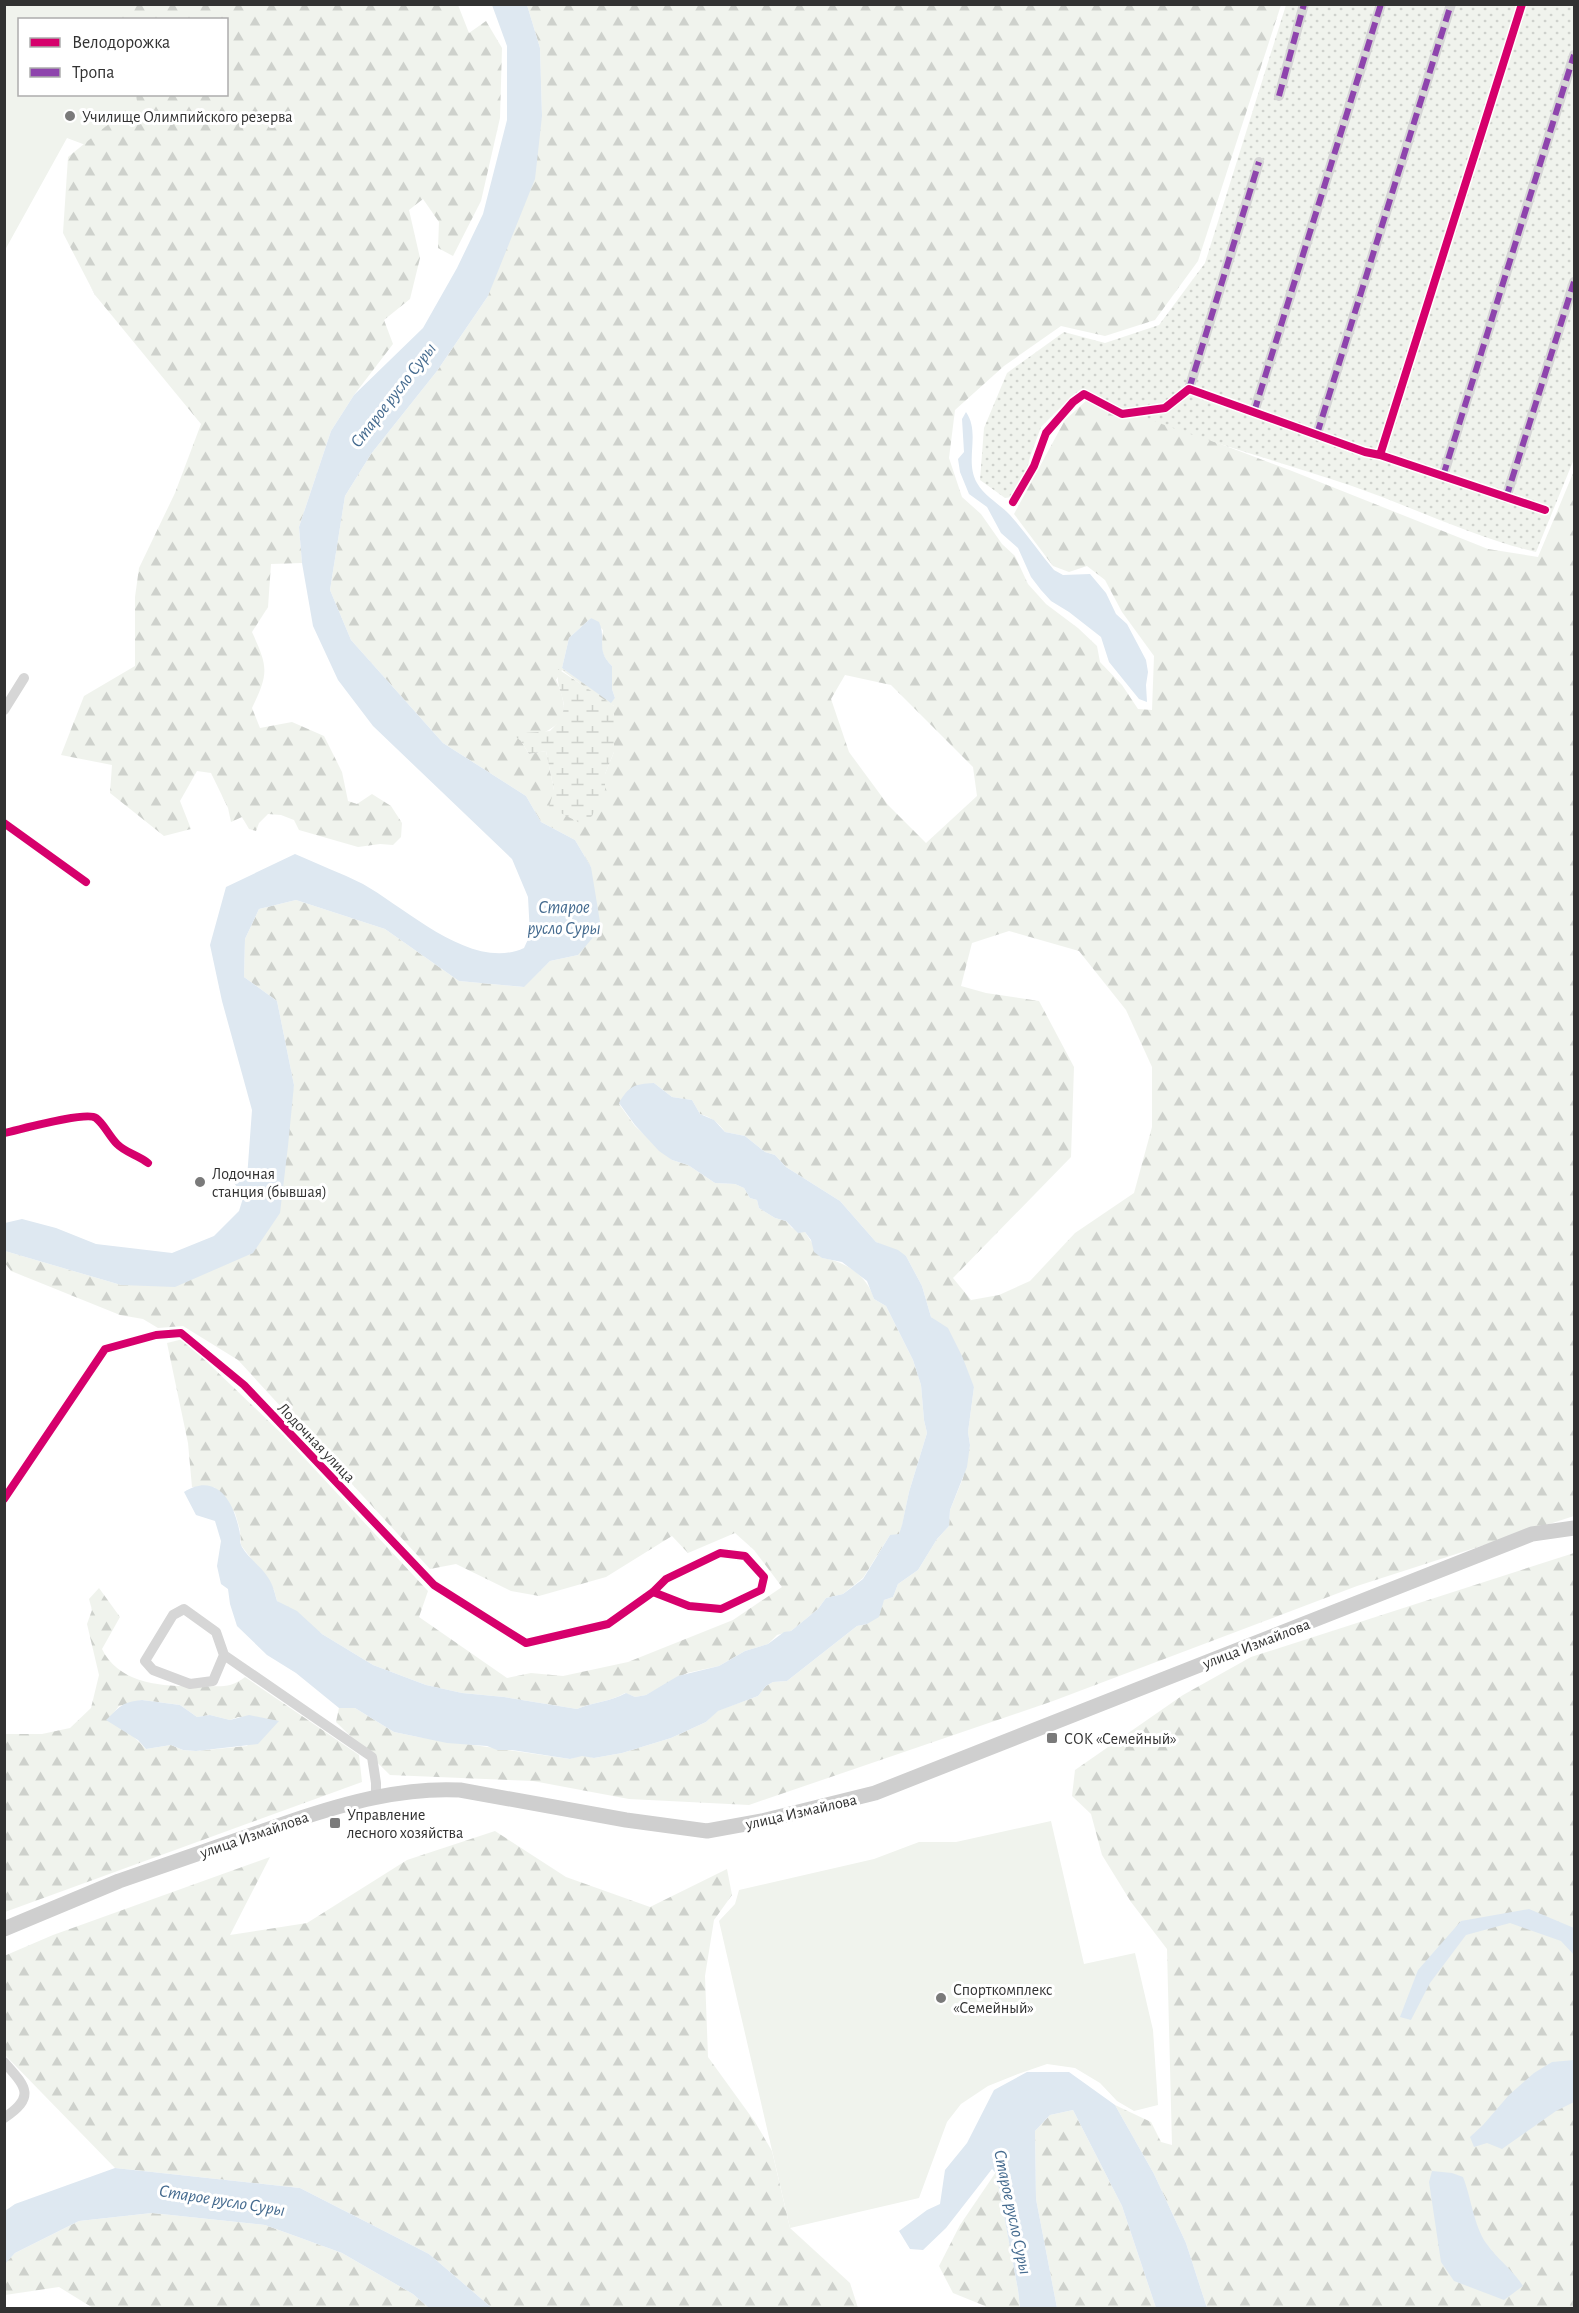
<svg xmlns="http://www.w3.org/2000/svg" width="1579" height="2313" viewBox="0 0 1579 2313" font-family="'Alegreya Sans',sans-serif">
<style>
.grass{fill:#f0f3ed}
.forest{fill:url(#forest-firs);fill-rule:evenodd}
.wetland{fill:url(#wetland-marsh)}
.garden{fill:url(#garden-dots)}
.water{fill:#dee8f1}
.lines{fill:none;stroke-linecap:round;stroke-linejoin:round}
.street{stroke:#d6d6d6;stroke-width:10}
.secondary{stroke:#cfcfcf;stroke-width:15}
.quiet{stroke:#8e44ad;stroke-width:6;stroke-dasharray:12 6;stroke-linecap:butt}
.cycleway-casing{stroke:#fff;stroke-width:11}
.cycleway{stroke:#d6006c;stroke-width:8}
.poi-dot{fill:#7a7a7a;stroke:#fff;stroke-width:2}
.labels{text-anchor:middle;stroke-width:6;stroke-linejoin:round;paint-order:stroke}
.poi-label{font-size:16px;fill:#323232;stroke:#fff;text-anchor:start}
.street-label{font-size:16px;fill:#323232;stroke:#fff}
.water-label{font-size:18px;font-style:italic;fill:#456b8f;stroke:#fff}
</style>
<defs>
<pattern id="forest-firs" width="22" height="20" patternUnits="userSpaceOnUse" patternTransform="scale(1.5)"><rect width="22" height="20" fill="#f0f3ed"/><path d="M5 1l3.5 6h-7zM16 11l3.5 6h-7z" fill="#ced1cc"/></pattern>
<pattern id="wetland-marsh" width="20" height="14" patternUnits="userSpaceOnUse" patternTransform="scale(1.5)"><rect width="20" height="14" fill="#f0f3ed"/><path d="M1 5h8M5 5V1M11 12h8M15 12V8" fill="none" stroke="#ced1cc"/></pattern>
<pattern id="garden-dots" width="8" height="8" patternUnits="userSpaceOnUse" patternTransform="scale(1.5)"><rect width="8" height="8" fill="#f0f3ed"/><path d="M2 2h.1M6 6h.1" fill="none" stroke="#ced1cc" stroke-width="1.8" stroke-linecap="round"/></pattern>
</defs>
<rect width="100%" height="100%" fill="#fff"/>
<path class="grass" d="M5 5H160L157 19 20 20V94L140 95 125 160 67 138 5 250Z
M1051 1821 1084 1964 1135 1953 1153 2030 1158 2105 1134 2111 1117 2101 1100 2083 1075 2068 1047 2064 1018 2074 988 2086 961 2104 947 2122 919 2198 790 2228 719 1921 735 1904 739 1890 874 1859 919 1842H956Z"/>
<path class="forest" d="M116 5H458L469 33 486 21 502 48 500 118 481 201 453 256 438 248 439 222 423 199 409 210 420 258 410 299 384 320 393 344 354 395 331 431 299 527 302 563 271 564 268 607 252 632C268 667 269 673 252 708L260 728 292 722 324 736 342 772 348 801 357 804 372 794 391 806 402 823 401 837 393 845 380 844 358 847 299 830 294 820 281 815 268 814 259 823 256 831 249 829 242 817 231 822 228 808 211 773 197 771 180 801 191 829 164 836 110 793 112 765 61 755 84 696 135 666V597L139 568 175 493 201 424 95 295 63 233 68 157 137 101 136 95 226 94V20L113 19Z
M527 5H1281L1198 261 1155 320 1105 336 1061 326 1004 366 955 410 949 458 962 497 981 514 1002 544 1015 556 1028 584 1046 604 1078 628 1097 646 1100 662 1122 685 1138 709 1152 710 1154 656 1122 612 1105 580 1087 566 1069 572 1053 566 1014 514 1065 420 1087 400 1154 416 1189 432 1292 471 1488 549 1538 557 1574 471V1516L1357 1586 1053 1701 749 1805 629 1799 533 1781 390 1775 336 1722 339 1708H355L394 1732 418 1737 570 1759 582 1755 594 1758 622 1753 671 1738 706 1722 717 1711 758 1696 766 1686 773 1682 787 1681 857 1626 867 1624 884 1600 893 1597 898 1584 918 1570 937 1539 949 1526 950 1510 963 1478 970 1445 968 1432 974 1387 939 1323 931 1317 922 1286 906 1256 876 1242 840 1201 786 1167 775 1155 765 1152 745 1136 725 1132C719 1123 711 1117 700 1114L692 1100 672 1097 654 1083 619 1104 635 1126 672 1160 688 1165 715 1183 735 1184 744 1188 750 1198 757 1200 759 1208 775 1218 786 1221 792 1228 805 1232 822 1258C845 1261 868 1276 874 1299L886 1306 913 1360 921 1385 924 1420 927 1433 909 1492 902 1526 899 1535H890L863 1578 843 1594 826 1598 818 1609 791 1631 777 1635 768 1644 745 1651 719 1666 687 1673 646 1695 635 1697 625 1693C610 1702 593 1702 577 1709L504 1697 462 1693 426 1685 373 1665 322 1634 277 1601 274 1590 241 1545 240 1530 235 1513 214 1487H192L188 1443 167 1343 183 1339 281 1433 428 1591 419 1617 507 1678 531 1673 563 1676 628 1662 733 1620 782 1587 754 1550 735 1533 688 1553 672 1536 606 1577 539 1596 511 1591 456 1564 430 1569 238 1360 183 1326 158 1328 143 1319 120 1315 11 1271 5 1263V1251L121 1285 253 1253 294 1085 277 1001 244 977 245 939 259 909 296 900 385 929 459 981 523 987 550 961 578 955 591 867 575 840 541 822 526 796 443 743 351 640 330 590 345 496 371 454 437 371 488 296 542 116 540 48ZM591 618 603 630C602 648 599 653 612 666V689L615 698 611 702 562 668 569 638ZM562 670 599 698 614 706V752L605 774V790H554L546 751 529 754 521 741C557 729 575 721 556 680ZM845 675 891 685 973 767 977 796 926 843 888 805 849 752 831 699ZM1009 931 1079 951 1126 1010 1152 1067V1127L1134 1193 1075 1233 1030 1281 999 1295 971 1300 953 1278 1071 1157 1074 1067 1039 1001 986 993 961 986 972 943Z
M1574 1553V2308H1207L1186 2243 1154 2174 1115 2105 1151 2122 1161 2142 1172 2145 1167 1949 1131 1902 1102 1855 1091 1814 1072 1796 1075 1770 1183 1695 1251 1657Z
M99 1588 120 1617 102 1649C119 1685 166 1687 201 1686 219 1686 230 1689 245 1677L359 1755 362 1782 5 1912V1734H42L70 1728 91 1708 99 1675 87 1624 92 1610 89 1599ZM142 1700 180 1705 197 1717 210 1715 230 1720 238 1717 268 1719 247 1746 196 1751 183 1750 171 1745 146 1749 112 1715 119 1706Z
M495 1831 566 1877 650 1907 727 1869 732 1895 714 1920 705 1976 708 2057 755 2122 772 2151 790 2228 850 2283 858 2308H492L429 2254 300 2188 115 2168 5 2055 4 1956 53 1935 270 1857 230 1935 307 1923 407 1860Z
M1073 2110 1122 2206 1156 2308H1057L1036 2199 1035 2131 1050 2115Z
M996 2172 1018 2290 1020 2308H986L985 2306 953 2293 939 2266 960 2225Z
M152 2213 265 2225 342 2253 413 2294 429 2308H93L59 2287 5 2295 4 2264 15 2253 79 2221Z"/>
<path class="wetland" d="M558 669 614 706V752L605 774V790L592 816 582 824 549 807 554 790 546 751 529 754 521 741 512 734 550 731C578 703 554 697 558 669Z"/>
<path class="garden" d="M1286 5H1574V459L1536 552C1472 537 1413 507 1352 486 1261 455 1167 432 1081 390L1070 398 1041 427 1030 457 1026 475 1013 497 1005 498 980 480 984 428 1007 373 1064 332 1105 343 1159 325 1205 263Z"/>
<path class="water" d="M492 5H527L540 48 542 116 535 179 488 296 437 371 371 454 345 496 330 590 351 640 443 743 526 796 541 822 575 840 591 867 601 928 578 955 550 961 524 987 459 981 385 929 296 900 259 909 245 939 244 977 277 1001 294 1085 288 1146 280 1213 253 1253 175 1287 121 1285 5 1251V1223L22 1219 56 1228 96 1244 172 1253 214 1236 239 1211 244 1195 233 1182 247 1178 252 1110 222 1001 210 945 226 887 295 854C317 864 341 873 363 884 406 908 472 972 524 948L530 935 528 897 512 859 373 726 338 680 313 626 302 563 299 527 331 431 354 395 423 328 457 268 483 214 507 120V46Z
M966 412C981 434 964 460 977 483 985 497 1000 504 1010 515 1026 533 1039 552 1054 570L1063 575 1090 574 1106 593 1116 614 1127 624 1146 660 1148 672 1146 685 1147 702 1139 699 1109 662 1101 637 1069 612 1051 601 1041 590 1031 577 1018 548 1001 533 987 507 969 494 960 472 958 459 964 452 962 419Z
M591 618 599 622C607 640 595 650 612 666V689L615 698 611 703 562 668 569 638Z
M654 1083 672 1097 692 1100 700 1114 714 1120 725 1132 745 1136 765 1152 775 1155 786 1167 840 1201 876 1242 898 1250 906 1256 922 1286 931 1317 948 1328 962 1356 974 1387 968 1432 970 1445 967 1467 950 1510 949 1526 937 1539 918 1570 898 1584 893 1597 884 1600 879 1617 867 1624 857 1626 787 1681 773 1682 766 1686 758 1696 718 1711 706 1722 671 1738 622 1753 594 1758 582 1756 570 1759 512 1750H497L487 1746 447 1743 394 1732 355 1708H339L296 1673 267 1655 237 1626 230 1604 228 1589 221 1584 217 1566 221 1541 215 1521 196 1515 184 1492C216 1472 233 1500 239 1529 241 1535 239 1542 242 1547 249 1559 262 1567 269 1579 273 1585 275 1594 277 1601L297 1611 322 1634 373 1665 426 1685 462 1693 504 1697 577 1709C593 1702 610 1702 626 1693L635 1697 646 1695 678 1676 719 1666 745 1651 768 1644 784 1632 791 1631 818 1609 826 1598 843 1594 863 1579 890 1535 899 1534 902 1525 909 1492 927 1433 924 1420 921 1385 913 1360 886 1306 874 1299 867 1281 842 1262 822 1258 814 1252 811 1240 805 1232 798 1233 786 1221 775 1218 759 1208 757 1200 750 1198 744 1188 735 1184 715 1183 688 1165 672 1160 659 1151 635 1125 619 1103C629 1086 634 1084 654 1083Z
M142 1700 180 1705 197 1717 210 1715 230 1720 249 1715 279 1721 258 1744 196 1751 183 1750 171 1745 146 1749 138 1740 106 1720C120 1707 121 1702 142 1700Z
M1529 1909 1574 1928V1955L1561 1941 1510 1923 1466 1935 1430 1983 1411 2020 1400 2017 1418 1970 1461 1921Z
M1574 2060V2102L1556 2111 1502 2149 1487 2143 1474 2147 1470 2137 1483 2125 1509 2095 1534 2073 1552 2062Z
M1027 2072H1069L1115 2105 1154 2174 1186 2243 1207 2308H1156L1122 2206 1073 2110 1050 2115 1035 2131 1036 2199 1057 2308H1020L1018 2290 996 2173 992 2169 946 2228 923 2250 910 2249 899 2231 927 2210 940 2204 945 2170 967 2143 994 2090Z
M115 2168 300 2188 429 2254 492 2308H429L413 2294 342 2253 265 2225 152 2213 79 2221 15 2253 5 2264V2211L15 2204Z
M1432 2171 1452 2173 1463 2177C1471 2197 1474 2226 1486 2243 1497 2259 1513 2270 1523 2286L1504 2300 1454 2281 1441 2262 1429 2182Z"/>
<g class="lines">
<path class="street" d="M1279 96 1304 4
M1189 389 1259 162
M1254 412 1381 4
M1317 434 1451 4
M1380 455 1522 4
M1443 476 1574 55
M1506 498 1574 282
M1013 502 1034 466 1046 433 1073 402 1084 394 1122 414 1165 408 1189 389 1365 452 1380 455 1545 510
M4 710 24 678
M4 823 86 882
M4 1133C19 1130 86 1111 96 1118 104 1124 109 1136 117 1144 126 1153 138 1155 148 1163
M4 1499 105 1349 156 1335 181 1333 244 1385 434 1585 526 1643 608 1624 653 1592 666 1579 720 1553 745 1556 764 1577 761 1590 721 1609 689 1606 653 1592
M224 1655 213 1681 190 1684 153 1670 145 1661 173 1615 184 1609 216 1632 224 1655 372 1757 376 1783V1797
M4 2062C25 2086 37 2096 4 2118"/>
<path class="secondary" d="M4 1929 119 1881 292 1821C346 1803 402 1787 460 1790L626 1820 707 1831 762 1821 875 1793 1532 1534 1574 1528"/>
<path class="quiet" d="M1279 96 1304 4
M1189 389 1259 162
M1254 412 1381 4
M1317 434 1451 4
M1443 476 1574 55
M1506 498 1574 282"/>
<g class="cycleway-casing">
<path id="cycleway" d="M1380 455 1522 4
M1013 502 1034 466 1046 433 1073 402 1084 394 1122 414 1165 408 1189 389 1365 452 1380 455 1545 510
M4 823 86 882
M4 1133C19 1130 86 1111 96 1118 104 1124 109 1136 117 1144 126 1153 138 1155 148 1163
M4 1499 105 1349 156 1335 181 1333 244 1385 434 1585 526 1643 608 1624 653 1592 666 1579 720 1553 745 1556 764 1577 761 1590 721 1609 689 1606 653 1592"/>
</g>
<use href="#cycleway" class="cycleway"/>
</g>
<g class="poi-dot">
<circle cx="70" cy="116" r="6"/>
<circle cx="200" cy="1182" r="6"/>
<rect x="1046" y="1732" width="12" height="12" rx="3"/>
<rect x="329" y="1817" width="12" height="12" rx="3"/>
<circle cx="941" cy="1998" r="6"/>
</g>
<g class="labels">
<g class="poi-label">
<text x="82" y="122">Училище Олимпийского резерва</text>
<text x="212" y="1179">Лодочная<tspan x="212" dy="18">станция (бывшая)</tspan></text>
<text x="1064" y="1744">СОК «Семейный»</text>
<text x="347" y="1820">Управление<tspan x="347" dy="18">лесного хозяйства</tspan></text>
<text x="953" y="1995">Спорткомплекс<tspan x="953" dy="18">«Семейный»</tspan></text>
</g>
<g class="street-label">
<text transform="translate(317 1442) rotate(46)" y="6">Лодочная улица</text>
<text transform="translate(1256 1643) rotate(-21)" y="6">улица Измайлова</text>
<text transform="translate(801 1811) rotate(-13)" y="6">улица Измайлова</text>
<text transform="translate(254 1834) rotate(-19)" y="6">улица Измайлова</text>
</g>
<g class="water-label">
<text transform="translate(393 395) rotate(-52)" y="6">Старое русло Суры</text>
<text x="564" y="913">Старое<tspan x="564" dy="21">русло Суры</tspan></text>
<text transform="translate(222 2200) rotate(9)" y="6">Старое русло Суры</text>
<text transform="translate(1013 2212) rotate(78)" y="6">Старое русло Суры</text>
</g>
</g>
<rect width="1579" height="2313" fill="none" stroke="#323232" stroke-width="12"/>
<rect x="18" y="18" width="210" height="78" fill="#ffffff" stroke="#adadad" stroke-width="1.5"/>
<rect x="30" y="38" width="30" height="9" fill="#d6006c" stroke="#adadad" stroke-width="1.5"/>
<text x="72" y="48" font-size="18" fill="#323232">Велодорожка</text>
<rect x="30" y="68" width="30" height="9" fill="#8e44ad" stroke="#adadad" stroke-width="1.5"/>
<text x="72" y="78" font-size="18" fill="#323232">Тропа</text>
</svg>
